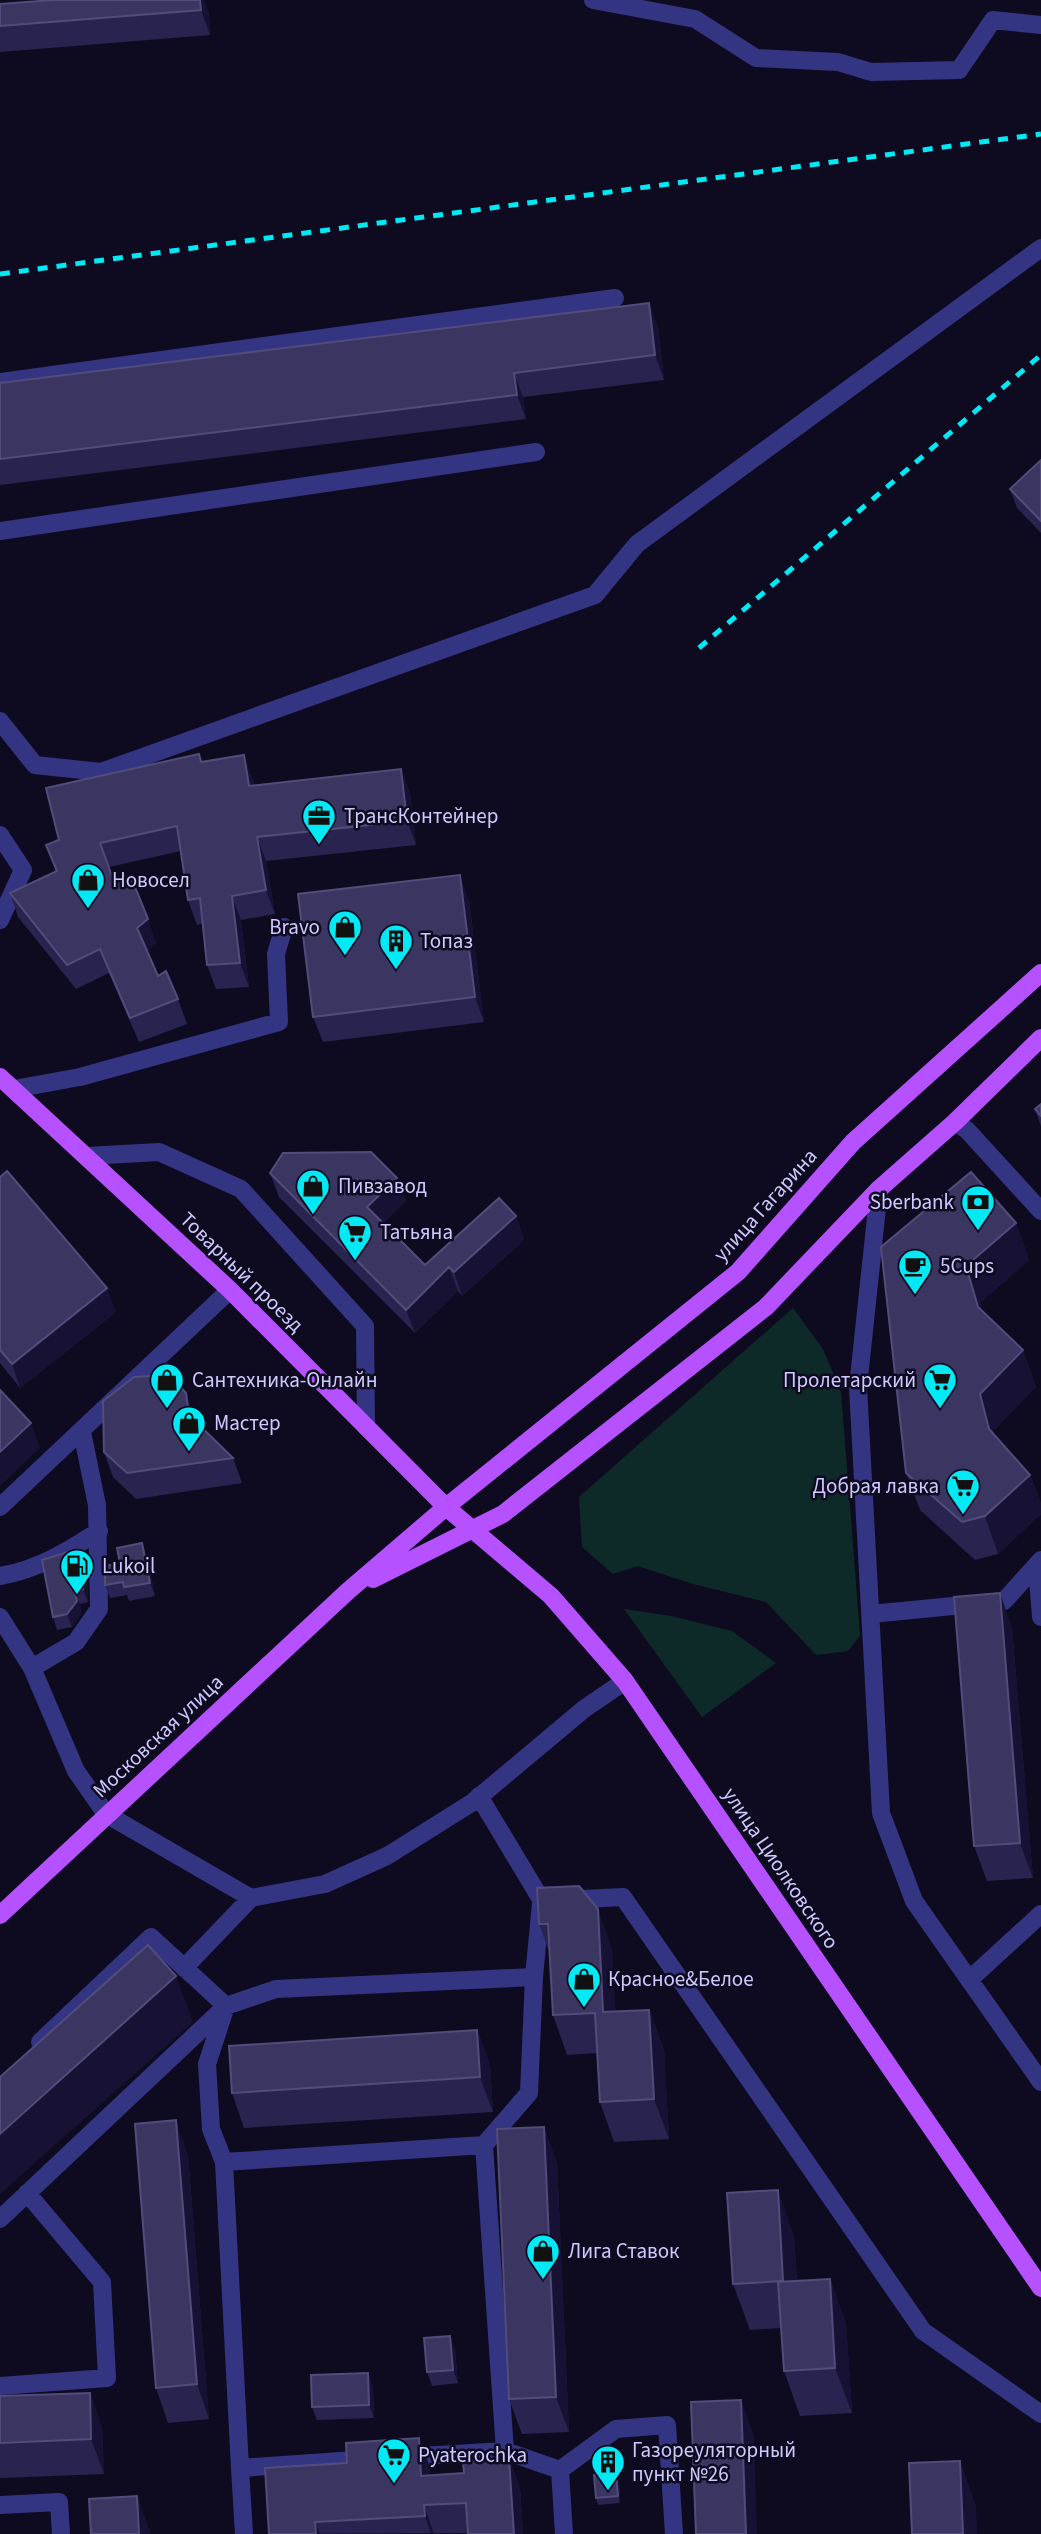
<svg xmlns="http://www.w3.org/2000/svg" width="1041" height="2534" viewBox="0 0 1041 2534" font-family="'Source Sans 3',sans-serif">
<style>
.green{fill:#0e2a28}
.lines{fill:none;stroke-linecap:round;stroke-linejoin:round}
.minor{stroke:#343582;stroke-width:18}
.major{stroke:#b551ff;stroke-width:18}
.rail{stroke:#00e9f5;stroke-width:5;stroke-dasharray:10 9;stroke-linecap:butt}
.wall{fill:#29234f}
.shaded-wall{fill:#171234}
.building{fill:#3b3562;stroke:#524c7b;stroke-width:2}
.labels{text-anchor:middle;stroke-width:5;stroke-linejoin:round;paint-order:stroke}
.poi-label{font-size:21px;fill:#cecaff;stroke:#0e0b20;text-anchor:start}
.street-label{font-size:21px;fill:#cecaff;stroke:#0e0b20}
</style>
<rect width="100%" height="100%" fill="#0e0b20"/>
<path class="green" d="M793 1308 823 1349 841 1392 860 1635 848 1651 816 1655 766 1602 693 1584 638 1566 613 1574 582 1547 579 1497Z
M624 1609 671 1616 732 1631 776 1663 702 1717Z"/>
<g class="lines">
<path class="minor" d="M593 0 695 19 756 58 838 62 871 72 959 70 993 20 1041 25
M0 382 615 298
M0 531 536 452
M0 721 35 765 101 772 595 595 637 544 1041 248
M0 835 23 870 0 920
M14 1089 80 1077 279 1022 276 954 284 927
M955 1122 967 1130 1041 1211
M87 1156 159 1152 241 1189 365 1326 366 1427
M879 1189 858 1387 881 1813 914 1901 1041 2082
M0 1507 230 1290
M1037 1565 1041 1617
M0 1576C37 1570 68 1551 99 1531
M871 1614 1004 1601 1041 1560
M0 1617 32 1668 76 1642 99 1609 97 1505 82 1432
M32 1668 76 1771 106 1814 251 1898
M479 1796 542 1901 623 1897 923 2331 1041 2414
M184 1968 251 1898 325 1884 387 1856 473 1802 584 1709 625 1681
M969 1980 1041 1914
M40 2042 151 1937 226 2006
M484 2145 529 2093 534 1977
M224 2162 211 2129 207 2064 225 2009
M0 2219 226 2006 276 1989 534 1977 541 1903
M0 2386 107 2378 102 2282 27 2193
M404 2457 505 2451 560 2470 564 2534
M240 2468 224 2162 484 2145 505 2451
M560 2470 616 2429 667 2425 674 2534
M0 2505 59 2502 61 2534
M244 2534 240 2468 369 2459"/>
<path class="major" d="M0 1077 230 1290 446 1507 551 1596 625 1681 1041 2288
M373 1579 503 1514 766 1307 879 1189 955 1122 1041 1038
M0 1915 348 1591 446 1507 738 1272 853 1142 1041 973"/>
<path class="rail" d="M0 274 1041 134
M699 648 1041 355"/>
</g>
<path class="wall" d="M204 0 209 14 210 35 0 52V4Z
M658 327 664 380 523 397 526 419 0 485V383Z
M1041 460V533L1017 508 1010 489Z
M202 762 253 779 254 785 401 769 410 794 416 845 266 861 275 914 241 920 249 987 216 989 207 965 203 923 197 925 188 900 181 851 109 867 114 882 156 943 147 951 158 976 178 999 187 1024 139 1042 109 973 76 989 18 917 10 893 56 871 46 845Z
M469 900 484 1022 323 1042 313 1017Z
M1041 1104V1126L1035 1109Z
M270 1173 397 1178 406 1201 383 1223 425 1265 516 1216 524 1240 462 1296 458 1291 415 1333 279 1197Z
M0 1177 116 1312 20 1388 0 1363Z
M1016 1223 1029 1260 980 1303 982 1311 1023 1350 1036 1387 993 1431 994 1436 1030 1475 1041 1504V1514L998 1554 975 1560 920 1510 906 1473 881 1247Z
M186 1393 195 1421 233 1458 242 1483 136 1499 113 1477 104 1452Z
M68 1552 74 1571 82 1570 87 1583 88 1602 80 1604 81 1614 72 1627 57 1630 53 1617Z
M147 1556 155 1596 129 1601 127 1595 110 1598 105 1585 120 1563Z
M1012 1628 1033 1878 987 1881 974 1846Z
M537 1888 612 1949 615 2012 649 2010 664 2050 669 2139 614 2142 600 2102 597 2053 567 2055 553 2015 549 1952 539 1924Z
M477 2030 490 2065 493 2112 244 2128 232 2093Z
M188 2155 209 2419 168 2423 156 2388Z
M557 2162 569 2432 522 2434 509 2399Z
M794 2236 797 2281 830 2279 846 2324 852 2413 800 2416 784 2371 781 2328 750 2330 733 2284Z
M455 2349 458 2383 432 2386 427 2372Z
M373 2386 374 2418 317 2420 312 2407Z
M90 2393 102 2428 104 2474 0 2478V2396Z
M509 2459 520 2488 523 2534H468V2533L269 2534 430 2467V2475L464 2473Z
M616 2474 619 2480 620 2503 598 2505 596 2498Z"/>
<path class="shaded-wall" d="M200 0H204L209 14 210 35 201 10Z
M649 303 658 327 664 380 655 355Z
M514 373 523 397 526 419 517 395Z
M244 755 253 779 258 810 249 786Z
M401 769 410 794 416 845 407 821Z
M257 837 266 861 275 914 266 890Z
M460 875 469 900 484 1022 475 997Z
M232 896 241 920 249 987 240 963Z
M148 919 156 943 146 953 137 928Z
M397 1178 406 1201 375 1230 367 1207Z
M516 1216 524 1240 462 1296 454 1272Z
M1016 1223 1029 1260 980 1303 991 1344 978 1307 966 1266Z
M449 1267 458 1291 415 1333 406 1310Z
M107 1288 116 1312 20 1388 12 1364Z
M1023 1350 1036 1387 993 1431 1002 1467 989 1429 980 1394Z
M186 1393 195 1418 198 1440 189 1415Z
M31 1423 40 1448 0 1486V1452Z
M1030 1475 1041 1504V1514L998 1554 985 1516Z
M142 1543 147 1556 155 1596 150 1583Z
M68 1552 73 1565 77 1585 72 1572Z
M82 1570 87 1583 88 1602 83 1589Z
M75 1591 80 1604 81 1614 72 1627 67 1614Z
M1000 1593 1012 1628 1033 1878 1020 1843Z
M598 1909 612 1949 618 2052 603 2012Z
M176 1976 193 2022 0 2194V2134Z
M649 2010 664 2050 669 2139 654 2099Z
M477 2030 490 2065 493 2112 480 2077Z
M176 2120 188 2155 209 2419 197 2384Z
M544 2127 557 2162 569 2432 556 2397Z
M778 2190 794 2236 800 2327 783 2281Z
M830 2279 846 2324 852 2413 835 2368Z
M450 2336 455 2349 458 2383 453 2370Z
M368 2373 373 2386 374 2418 369 2405Z
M90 2393 102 2428 104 2474 91 2439Z
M741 2400 754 2435 757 2534H746Z
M419 2438 430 2467 432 2505 421 2476Z
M509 2459 520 2488 523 2534H514Z
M960 2461 976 2506 977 2534H963Z
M616 2474 619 2480 620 2503 618 2496Z
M137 2496 150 2531V2534H139Z
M424 2505 434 2534H431L425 2516Z
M315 2522 320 2534H316Z"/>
<path class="building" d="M53 0H200L201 10 0 26V4Z
M649 303 655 355 514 373 517 395 0 459V383Z
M1041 460V521L1010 489Z
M199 754 201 762 244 755 249 786 401 769 407 821 257 837 266 890 232 896 240 963 207 965 200 898 188 900 177 826 100 843 114 882 131 877 148 919 137 928 158 976 166 971 178 999 130 1018 100 949 67 965 10 893 57 871 46 845 59 840 46 788Z
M460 875 475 997 313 1017 298 894Z
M1041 1104V1116L1035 1109Z
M371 1152 397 1178 367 1207 425 1265 499 1198 516 1216 454 1272 449 1267 406 1310 270 1173 283 1153Z
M7 1171 107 1288 12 1364 0 1350V1177Z
M971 1172 1016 1223 966 1266 978 1307 1023 1350 980 1394 989 1429 1030 1475 985 1516 962 1522 906 1473 881 1247Z
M169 1375 186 1393 189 1415 233 1458 127 1473 104 1452 103 1401 134 1377Z
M0 1390 31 1423 0 1452Z
M142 1543 150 1583 124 1587 123 1582 105 1585V1566L120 1563 117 1548Z
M68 1552 72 1572 82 1570 83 1589 75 1591 77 1601 67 1614 53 1617 42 1560Z
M1000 1593 1020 1843 974 1846 954 1597Z
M579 1886 598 1909 603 2012 649 2010 654 2099 600 2102 595 2013 553 2015 548 1924H539L537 1888Z
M148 1945 176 1976 0 2134V2077Z
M477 2030 480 2077 232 2093 229 2046Z
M176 2120 197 2384 156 2388 135 2124Z
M544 2127 556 2397 509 2399 497 2129Z
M778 2190 783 2281 733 2284 727 2193Z
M830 2279 835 2368 784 2371 778 2282Z
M450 2336 453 2370 427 2372 424 2338Z
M368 2373 369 2405 312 2407 311 2375Z
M90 2393 91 2439 0 2443V2396Z
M741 2400 746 2534H696L691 2402Z
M419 2438 421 2476 464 2473 463 2462 509 2459 514 2534H468L466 2503 424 2505 425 2516 315 2522 316 2534H269L265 2468 347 2463 346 2443Z
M960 2461 963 2534H912L909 2463Z
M616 2474 618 2496 596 2498 594 2475Z
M137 2496 139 2534H91L89 2499Z"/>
<defs>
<g id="office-pin" transform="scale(1.75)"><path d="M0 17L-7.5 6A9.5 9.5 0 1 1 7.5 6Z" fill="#00e9f5" stroke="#0e0b20"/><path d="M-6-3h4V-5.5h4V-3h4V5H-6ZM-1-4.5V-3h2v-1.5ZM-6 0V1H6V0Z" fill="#111"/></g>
<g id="shop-pin" transform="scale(1.75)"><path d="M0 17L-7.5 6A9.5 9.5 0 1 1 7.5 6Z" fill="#00e9f5" stroke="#0e0b20"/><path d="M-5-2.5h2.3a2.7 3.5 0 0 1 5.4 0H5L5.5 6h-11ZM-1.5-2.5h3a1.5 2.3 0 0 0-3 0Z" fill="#111"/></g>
<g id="building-pin" transform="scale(1.75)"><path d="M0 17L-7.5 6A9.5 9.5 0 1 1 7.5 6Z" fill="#00e9f5" stroke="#0e0b20"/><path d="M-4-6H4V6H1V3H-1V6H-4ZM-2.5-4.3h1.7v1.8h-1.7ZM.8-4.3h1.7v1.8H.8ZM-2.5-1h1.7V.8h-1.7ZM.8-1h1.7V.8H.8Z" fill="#111"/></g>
<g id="bank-pin" transform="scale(1.75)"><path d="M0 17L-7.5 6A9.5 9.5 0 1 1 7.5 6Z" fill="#00e9f5" stroke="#0e0b20"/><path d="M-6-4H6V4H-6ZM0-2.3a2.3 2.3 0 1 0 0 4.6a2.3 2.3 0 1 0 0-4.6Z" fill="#111"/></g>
<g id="supermarket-pin" transform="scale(1.75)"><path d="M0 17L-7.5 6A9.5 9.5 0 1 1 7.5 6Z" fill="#00e9f5" stroke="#0e0b20"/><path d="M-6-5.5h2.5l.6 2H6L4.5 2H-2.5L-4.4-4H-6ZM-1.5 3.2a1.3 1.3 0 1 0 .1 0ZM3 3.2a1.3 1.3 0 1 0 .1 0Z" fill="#111"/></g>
<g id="cafe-pin" transform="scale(1.75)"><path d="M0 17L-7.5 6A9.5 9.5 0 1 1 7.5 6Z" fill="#00e9f5" stroke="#0e0b20"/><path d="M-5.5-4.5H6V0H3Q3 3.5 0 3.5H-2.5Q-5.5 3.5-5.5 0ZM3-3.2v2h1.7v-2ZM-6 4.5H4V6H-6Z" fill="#111"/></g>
<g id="fuel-pin" transform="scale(1.75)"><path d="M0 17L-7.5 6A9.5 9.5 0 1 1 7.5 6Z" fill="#00e9f5" stroke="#0e0b20"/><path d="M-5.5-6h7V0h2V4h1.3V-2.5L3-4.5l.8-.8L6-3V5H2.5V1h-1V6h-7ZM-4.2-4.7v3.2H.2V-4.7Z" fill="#111"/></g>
</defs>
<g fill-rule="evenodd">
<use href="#office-pin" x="319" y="816"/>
<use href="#shop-pin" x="88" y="880"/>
<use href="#shop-pin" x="345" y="927"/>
<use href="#building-pin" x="396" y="941"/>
<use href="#shop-pin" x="313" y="1186"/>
<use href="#bank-pin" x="978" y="1202"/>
<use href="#supermarket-pin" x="355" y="1232"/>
<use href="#cafe-pin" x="915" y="1266"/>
<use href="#shop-pin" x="167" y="1380"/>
<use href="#supermarket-pin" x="940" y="1380"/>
<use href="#shop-pin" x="189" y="1423"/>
<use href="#supermarket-pin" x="963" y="1486"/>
<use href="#fuel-pin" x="77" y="1566"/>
<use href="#shop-pin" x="584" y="1979"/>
<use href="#shop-pin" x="543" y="2251"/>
<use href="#supermarket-pin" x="394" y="2455"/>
<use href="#building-pin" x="608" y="2462"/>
</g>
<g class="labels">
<g class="poi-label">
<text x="344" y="823">ТрансКонтейнер</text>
<text x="112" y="887">Новосел</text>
<text x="320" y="934" text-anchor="end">Bravo</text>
<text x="420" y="948">Топаз</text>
<text x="338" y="1193">Пивзавод</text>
<text x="954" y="1209" text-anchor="end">Sberbank</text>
<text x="380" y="1239">Татьяна</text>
<text x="940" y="1273">5Cups</text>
<text x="192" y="1387">Сантехника-Онлайн</text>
<text x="916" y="1387" text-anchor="end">Пролетарский</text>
<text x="214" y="1430">Мастер</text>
<text x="939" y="1493" text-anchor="end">Добрая лавка</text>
<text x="102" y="1573">Lukoil</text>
<text x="608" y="1986">Красное&amp;Белое</text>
<text x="568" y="2258">Лига Ставок</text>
<text x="632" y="2457">Газореуляторный<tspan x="632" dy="24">пункт №26</tspan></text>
<text x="418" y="2462">Pyaterochka</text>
</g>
<g class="street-label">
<text transform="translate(765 1205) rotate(-48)" y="7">улица Гагарина</text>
<text transform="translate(242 1272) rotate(44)" y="7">Товарный проезд</text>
<text transform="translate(158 1736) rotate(-43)" y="7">Московская улица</text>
<text transform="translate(781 1868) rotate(56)" y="7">улица Циолковского</text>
</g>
</g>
</svg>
